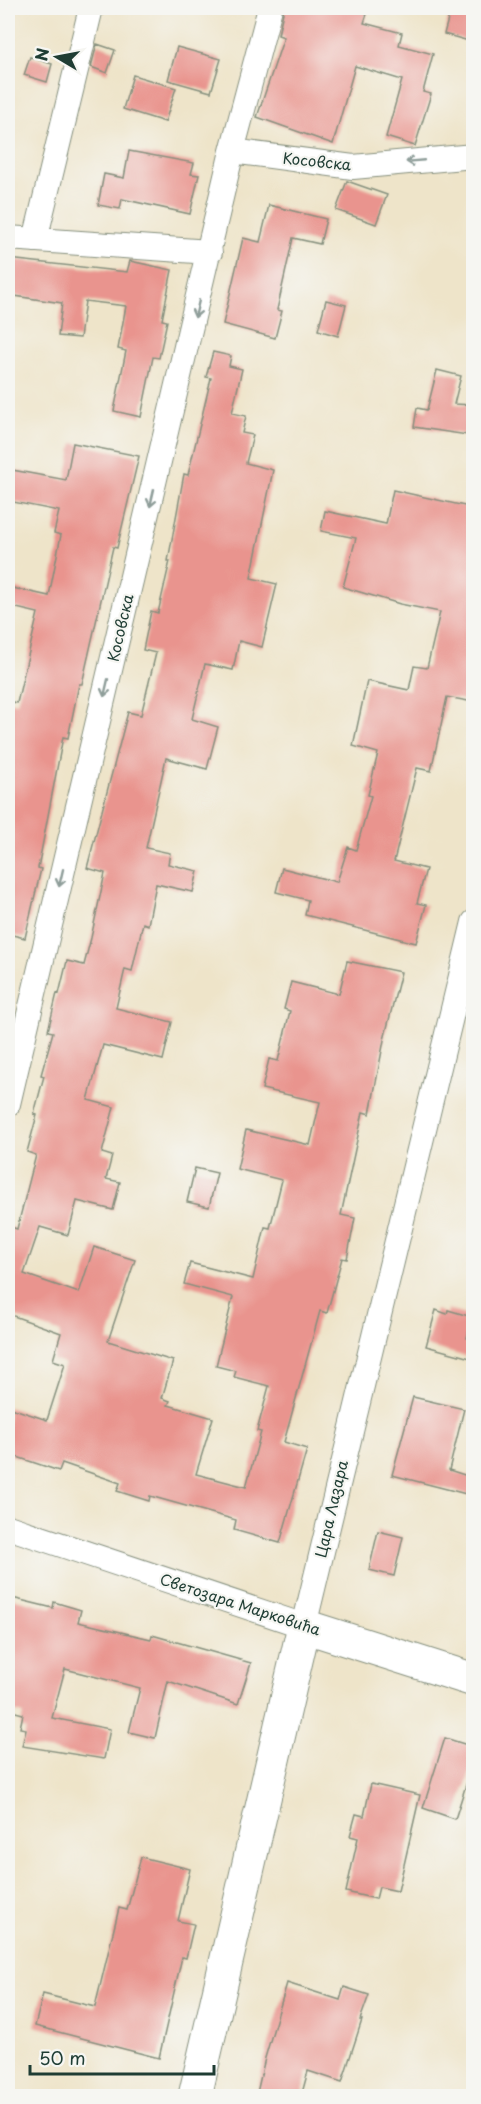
<svg xmlns="http://www.w3.org/2000/svg" width="481" height="2104" viewBox="0 0 481 2104" font-family="'Playpen Sans',sans-serif">
<style>
.building{fill:#e9948e}
.lines{fill:none;stroke-linecap:round;stroke-linejoin:round}
.street-casing{stroke:#86907e;stroke-width:26}
.secondary-casing{stroke:#86907e;stroke-width:35}
.street{stroke:#fff;stroke-width:24}
.secondary{stroke:#fff;stroke-width:33}
.oneway{stroke:#8f9e9a}
.labels{text-anchor:middle;stroke-width:4.5;stroke-linejoin:round;paint-order:stroke}
.street-label{font-size:15px;fill:#1f3d34;stroke:#f6f6f2}
</style>
<rect width="100%" height="100%" fill="#f6f6f2"/>
<filter id="ink" filterUnits="userSpaceOnUse"><feTurbulence type="fractalNoise" baseFrequency=".0167" numOctaves="2"/><feDisplacementMap in="SourceGraphic" scale="12" xChannelSelector="R" yChannelSelector="G"/><feConvolveMatrix kernelMatrix="1 2 1 2 8 2 1 2 1" color-interpolation-filters="sRGB"/></filter>
<filter id="wash" filterUnits="userSpaceOnUse"><feTurbulence type="fractalNoise" baseFrequency=".008" numOctaves="4" result="noise"/><feDisplacementMap in="SourceGraphic" scale="24" xChannelSelector="R" yChannelSelector="G"/><feGaussianBlur stdDeviation="1.35" result="paint"/><feColorMatrix in="noise" values="0 0 0 0 0 0 0 0 0 0 0 0 0 0 0 0 0 1.4 0 .05"/><feComposite in="paint" operator="in"/></filter>
<g filter="url(#wash)">
<rect width="100%" height="100%" fill="#eee4c9"/>
<g id="blocks">
<path class="building" d="M284 8H369L364 23 402 33 399 45 433 54 423 92 431 94 415 146 386 137 402 80 355 66 333 144 257 117 284 37 278 35Z
M451 8H474V26L469 41 444 34Z
M97 44 115 50 107 73 91 67Z
M177 47 221 59 211 92 168 80Z
M30 57 52 64 47 82 24 75Z
M133 75 176 88 165 122 123 109Z
M129 151 194 163 191 174 199 175 190 214 122 199 120 209 98 205 104 174 124 178Z
M347 181 387 195 376 224 336 210Z
M269 205 326 219 320 244 293 238 277 310 282 311 275 338 223 324 243 238 260 242Z
M8 259 127 272 130 261 172 270 162 320 167 321 159 358 153 357 141 417 114 411 126 351 118 349 126 306 85 301 80 338 58 336 62 303 8 295Z
M326 300 346 305 338 336 318 330Z
M213 352 231 356 229 366 242 369 232 413 246 416 242 433 253 435 246 463 273 470 251 578 277 584 262 647 239 641 233 670 205 664 192 719 218 727 207 769 166 758 146 848 170 853 168 864 198 871 193 892 156 884 148 925 143 923 132 971 125 969 116 1008 172 1022 163 1060 103 1045 88 1100 114 1107 102 1153 112 1156 106 1179 120 1182 113 1210 77 1201 68 1235 40 1227 24 1274 79 1293 94 1247 135 1260 108 1341 173 1361 162 1398 170 1401 168 1405 213 1418 196 1474 246 1487 261 1432 257 1431 269 1386 234 1377 236 1371 216 1366 233 1297 184 1284 190 1263 253 1279 265 1227 270 1228 282 1180 237 1169 246 1130 310 1145 320 1102 262 1089 269 1059 278 1061 290 1011 284 1009 291 982 339 994 347 961 401 972 384 1040 370 1114 363 1112 341 1215 355 1218 347 1259 342 1258 327 1313 320 1311 284 1442 307 1449 280 1543 234 1530 236 1520 150 1496 149 1501 117 1491 120 1483 62 1463 59 1471 8 1454V1407L47 1420 65 1364 53 1360 61 1333 8 1314V1226L17 1229 36 1155 27 1152 37 1115 34 1114 44 1076 41 1075 53 1032 48 1031 57 993 59 994 67 961 84 965 91 938 105 873 87 868 128 712 141 715 156 653 143 650 151 611 158 613 170 561H168L184 474 188 475 211 378 206 377Z
M437 370 461 376 454 404 474 405V436L414 427 417 408 427 410Z
M73 443 139 456 117 548 113 547 82 684H79L68 738 63 737 38 868 41 869 25 938 8 934V701L17 703 38 613 8 606V587L49 596 61 535 54 533 59 511 8 501V496L12 470 66 480Z
M393 490 474 508V702L447 697 431 771 417 768 394 861 426 869 417 903 426 905 416 943 305 915 308 900 276 892 282 868 337 882 348 847 356 850 371 796 368 795 378 753 353 746 367 681 409 690 414 666 427 668 440 612 400 604 343 587 356 538 321 531 325 511 386 524Z
M195 1168 217 1173 209 1207 187 1202Z
M436 1310 447 1314 448 1310 472 1317 467 1338 474 1340V1359L426 1346Z
M413 1397 464 1409 449 1470 474 1478V1496L392 1475Z
M378 1531 403 1537 394 1576 369 1570Z
M8 1597 53 1608 54 1602 81 1610 78 1622 151 1639 152 1635 251 1663 238 1704 168 1681 155 1738 129 1732 140 1688 65 1669 52 1718 110 1729 104 1759 22 1746 26 1729 20 1728 23 1714 8 1710Z
M445 1738 474 1747V1760L455 1819 423 1808Z
M371 1784 420 1795 398 1891 379 1887 376 1899 346 1892 358 1838 350 1836 356 1814 364 1816Z
M141 1857 190 1869 178 1921 194 1924 186 1958 182 1957 159 2058 35 2026 43 1994 95 2007 119 1908 127 1910Z
M287 1983 340 2000 344 1987 369 1995 360 2020H362L342 2082 308 2071 301 2097H256L265 2058Z"/>
</g>
</g>
<g filter="url(#ink)">
<use href="#blocks" fill-opacity="0" stroke="#86907e" stroke-width="1.5"/>
<g class="lines">
<g class="street-casing">
<path id="street" d="M232 151 353 167 474 156
M8 238 210 252
M35 240 91 8
M8 1104 232 151 270 8
M8 1527 304 1626 474 922"/>
</g>
<g class="secondary-casing">
<path id="secondary" d="M195 2096 304 1626 474 1680"/>
</g>
<use href="#street" class="street"/>
<use href="#secondary" class="secondary"/>
</g>
<defs><path id="oneway-shaft" d="M-6 0H5M1.5-3L5.5 0L1.5 3" fill="none" stroke-width="1.6" stroke-linecap="round" stroke-linejoin="round" transform="scale(1.5)"/></defs>
<g class="oneway">
<use href="#oneway-shaft" transform="translate(415 161) rotate(175)"/>
<use href="#oneway-shaft" transform="translate(197 309) rotate(103)"/>
<use href="#oneway-shaft" transform="translate(152 498) rotate(103)"/>
<use href="#oneway-shaft" transform="translate(106 688) rotate(103)"/>
<use href="#oneway-shaft" transform="translate(61 878) rotate(103)"/>
</g>
</g>
<g class="labels">
<g class="street-label">
<text transform="translate(317 162) rotate(6)" y="5">Косовска</text>
<text transform="translate(121 628) rotate(-77)" y="5">Косовска</text>
<text transform="translate(332 1509) rotate(-77)" y="5">Цара Лазара</text>
<text transform="translate(240 1605) rotate(18)" y="5">Светозара Марковића</text>
</g>
</g>
<rect width="481" height="2104" fill="none" stroke="#f6f6f2" stroke-width="30"/>
<g transform="translate(57 57) rotate(280)" stroke="#f6f6f2" stroke-width="4.5" paint-order="stroke">
<path d="M0-4.5L10 22L0 15L-10 22Z" fill="#1f3d34"/>
<text y="-9" font-size="16" font-weight="bold" text-anchor="middle" fill="#1f3d34">N</text>
</g>
<path d="M30 2065v9h184v-9" fill="none" stroke="#1f3d34" stroke-width="3"/>
<text x="39" y="2065" font-size="18" fill="#1f3d34" stroke="#f6f6f2" stroke-width="4.5" paint-order="stroke">50 m</text>
</svg>
